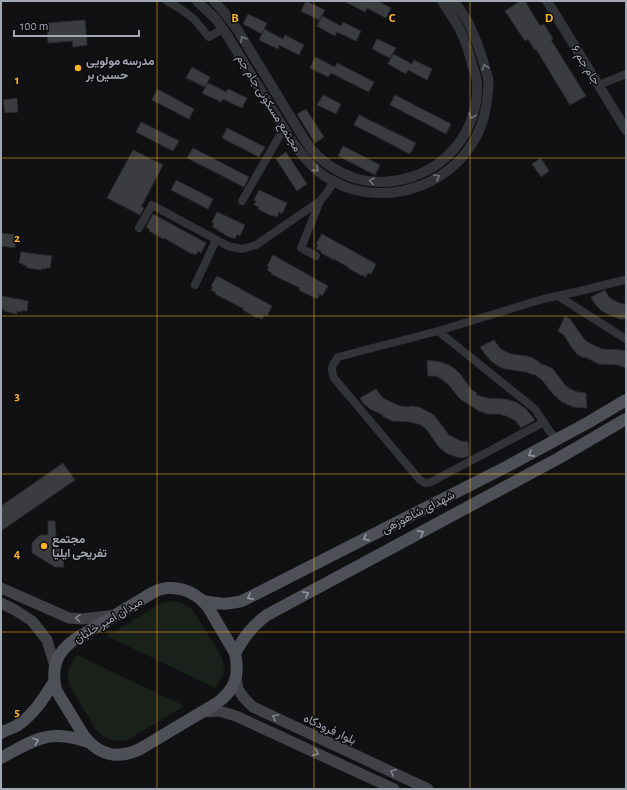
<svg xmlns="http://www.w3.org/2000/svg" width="627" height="790" viewBox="0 0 627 790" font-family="'Alegreya Sans',Vazirmatn,sans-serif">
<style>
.green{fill:#19211a}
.building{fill:#3b3c40;stroke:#2b2b2f}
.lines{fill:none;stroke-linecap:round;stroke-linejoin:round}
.minor{stroke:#323338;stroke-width:8}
.tertiary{stroke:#323338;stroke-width:10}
.secondary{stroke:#404248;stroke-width:11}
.primary{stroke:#4e5057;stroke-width:12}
.oneway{stroke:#70737c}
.oneway2{stroke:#9196a1}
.oneway3{stroke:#80848e}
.grid{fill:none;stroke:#f8b323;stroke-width:1;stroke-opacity:0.55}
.poi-dot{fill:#f8b323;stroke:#0c0c0e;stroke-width:1.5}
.labels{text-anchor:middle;stroke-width:3;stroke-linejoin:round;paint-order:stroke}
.poi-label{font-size:12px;font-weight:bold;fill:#a2a7b4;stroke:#0c0c0e;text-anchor:start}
.street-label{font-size:12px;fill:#a2a7b4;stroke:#0c0c0e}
.grid-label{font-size:13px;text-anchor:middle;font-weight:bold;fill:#f8b323;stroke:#0c0c0e;stroke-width:3;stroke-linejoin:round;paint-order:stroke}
</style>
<rect width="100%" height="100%" fill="#111113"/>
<path class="green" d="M174 601 184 604 193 610 222 658 224 668 223 674 221 679 215 688 107 636 158 605 163 603Z
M77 655 184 706 128 740C115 743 103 739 95 728L69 685C66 673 69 664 77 655Z"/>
<path class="building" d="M306 1 325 10 319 20 301 11Z
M344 1H378L391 8 386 18 367 8 365 12Z
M520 1H525L540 26 544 24 553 39 551 40 586 96 570 105 536 49 535 50 528 39 525 41 505 11Z
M248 14 267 23 262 34 243 24Z
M322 16 341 26 343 22 361 31 356 41 337 32 335 36 317 26Z
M85 20 87 45 73 47 72 41 48 43 47 23Z
M264 29 283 39 285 35 304 45 299 55 279 45 278 49 259 40Z
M377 39 396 48 390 58 372 49Z
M393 54 412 64 414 60 432 69 427 80 408 70 406 74 388 64Z
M315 57 335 67 337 63 374 82 369 92 331 73 328 77 310 68Z
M192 67 210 77 205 87 186 78Z
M208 83 226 92 228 89 247 98 242 108 223 99 221 102 202 93Z
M157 89 194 109 189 119 152 100Z
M323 95 341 104 336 114 317 105Z
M395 95 451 124 446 134 390 105Z
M17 98 18 112 5 113 3 100Z
M306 109 324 137 315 143 297 114Z
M359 115 416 143 410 154 354 125Z
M141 122 179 141 173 151 136 132Z
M227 128 265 147 259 157 222 138Z
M343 146 380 165 375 175 338 156Z
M193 148 249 177 244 187 187 158Z
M133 150 163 165 141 207 144 208 140 215 107 198Z
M286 152 307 184 297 191 276 159Z
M541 158 549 171 541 177 532 164Z
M176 180 213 199 208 209 171 190Z
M259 190 287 203 282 214 279 212 277 217 273 215 272 216 258 209 259 207 254 205 256 201 254 200Z
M217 212 245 225 240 236 237 234 235 239 231 237V238L217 230V229L213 227 214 223 212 222Z
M153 214 206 243 201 253 198 251 196 255 192 253V254L164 238 163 239 149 231 150 230 146 227Z
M1 233 17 235 15 248 1 246Z
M322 234 376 264 371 274 368 273 366 277 362 275V276L348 268V267L334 259V260L321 253V251L316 249 318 245 316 244Z
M21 252 52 256 50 268H46V269H41V270L27 268V266L23 265V264L19 263Z
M273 255 328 286 322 296 320 294 317 299 299 290 300 288 271 274 272 273 267 270 269 267 267 266Z
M217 276 272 306 267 316 264 315 262 319 258 317 257 318 243 310 244 309 215 294 216 293 211 290 213 287 211 286Z
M605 290 609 297 613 300 622 304H626V319H620L609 315 602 311 595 304 591 297Z
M1 296 28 301 27 311 22 310V312L17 311V314L4 311V309H1Z
M565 316 570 319 584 339 589 343 602 349 620 350 626 351V368L618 365 599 364 585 357 584 358 577 354 572 348 564 335 558 331Z
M494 340 499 347 502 350 511 354 527 356 533 358 543 365V364L553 369 565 385 570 389 577 392 586 393 587 408 573 407 562 402 553 394 542 380 534 374 533 375 526 372 505 369 498 366 491 361 485 354 480 347Z
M427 360 441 362 449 365 455 369 461 375 471 389 477 393 476 395 487 398 505 399 516 402 526 409 535 420 521 428 516 421 506 416 499 414H487L479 411 460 399 448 384 443 380 436 376H428Z
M376 389 383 398 395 404 400 406 408 407 412 406 419 407 434 415 449 435 461 441 468 442 469 456 463 458 457 457 446 453 438 446 427 430 421 425 410 422 392 421 382 416 383 415 370 409 363 403 360 398Z
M63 463 75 480 1 531V506Z
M48 521H55L57 549H62L64 567H55L32 553V543L40 535H48Z"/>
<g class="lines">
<path class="minor" d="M167 1 182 10 194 19 209 37 223 29
M599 85 626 74
M242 201 284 128
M139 228 152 205 228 246 242 249 256 245 320 201 328 191 334 181
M316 256 301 248 320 201
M195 285 216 240
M558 296 626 339
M438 331 535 409 550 432 557 440
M544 422 431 482 425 483 419 479 334 378C330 367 332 366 338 357L438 331 543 299 580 291 624 280 626 281"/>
<path class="tertiary" d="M197 1 216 19 227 35 291 140C302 155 313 170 329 179 336 182 344 187 351 189 400 202 452 182 476 137 484 122 487 108 488 91 488 87 489 82 488 78 487 74 485 69 484 64 480 50 475 37 469 24 465 16 459 9 454 1
M214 1 224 12 237 29 301 134C304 139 308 144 311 149 322 162 338 172 354 178 368 182 385 183 399 180 404 179 409 178 414 176 454 162 479 124 477 82 476 76 474 70 472 64 469 52 465 40 460 30 455 20 448 10 442 1
M547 1 626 130"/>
<path class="secondary" d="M1 588 69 618 82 619 116 615
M1 603 15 610 32 621 47 640 55 666
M236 677 238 689 244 698 253 707 428 789
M201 712 219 711 236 716 394 789"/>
<path class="primary" d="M166 588C184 587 197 593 208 607L235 653C240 675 235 690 217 703L140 749C117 760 99 755 84 736L56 690C51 668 56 653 74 640L152 593 158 590Z
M203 601C219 604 226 605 242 601L506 467 589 422 626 400
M235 653C245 636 251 627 267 615L559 458 626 419
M1 733C6 730 13 728 18 725 34 714 44 698 54 682
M1 758C16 750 31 740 47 737 61 734 75 738 88 742"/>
</g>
<defs><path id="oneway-chevron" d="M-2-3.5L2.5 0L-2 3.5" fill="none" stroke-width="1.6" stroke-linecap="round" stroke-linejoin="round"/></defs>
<g class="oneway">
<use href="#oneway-chevron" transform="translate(243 39) rotate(-121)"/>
<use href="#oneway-chevron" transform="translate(485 67) rotate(-106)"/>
<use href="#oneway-chevron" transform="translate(472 116) rotate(106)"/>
<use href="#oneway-chevron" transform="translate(316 169) rotate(40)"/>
<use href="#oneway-chevron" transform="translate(437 177) rotate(-30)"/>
<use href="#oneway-chevron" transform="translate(372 181) rotate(-172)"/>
</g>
<g class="oneway2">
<use href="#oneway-chevron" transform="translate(531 454) rotate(152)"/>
<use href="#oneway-chevron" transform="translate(421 533) rotate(-28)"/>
<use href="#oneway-chevron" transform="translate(366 538) rotate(153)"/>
<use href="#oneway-chevron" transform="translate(306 594) rotate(-28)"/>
<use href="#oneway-chevron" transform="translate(250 597) rotate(154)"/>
<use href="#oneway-chevron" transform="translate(36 741) rotate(-19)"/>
</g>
<g class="oneway3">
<use href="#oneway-chevron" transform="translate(78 618) rotate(-177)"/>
<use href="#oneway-chevron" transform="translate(275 717) rotate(-155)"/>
<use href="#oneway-chevron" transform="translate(316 753) rotate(25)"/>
<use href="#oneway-chevron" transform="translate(393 772) rotate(-155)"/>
</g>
<path class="grid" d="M157 1V789M314 1V789M470 1V789M1 158H626M1 316H626M1 474H626M1 632H626"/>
<g class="poi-dot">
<circle cx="78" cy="68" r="4"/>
<circle cx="44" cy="546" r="4"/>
</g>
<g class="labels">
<g class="poi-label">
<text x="86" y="65">مدرسه مولویی<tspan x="86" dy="14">حسین بر</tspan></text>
<text x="52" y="543">مجتمع<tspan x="52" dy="14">تفریحی ایلیا</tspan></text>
</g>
<g class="street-label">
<text transform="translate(586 65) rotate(58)" y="4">جام جم ۶</text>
<text transform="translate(269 103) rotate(58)" y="4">مجتمع مسکونی جام جم</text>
<text transform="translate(418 512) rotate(-27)" y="4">شهدای شاهوزهی</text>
<text transform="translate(108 620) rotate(-31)" y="4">میدان امیر خلبان</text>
<text transform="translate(330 729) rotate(25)" y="4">بلوار فرودگاه</text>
</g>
</g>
<g class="grid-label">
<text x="235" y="22">B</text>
<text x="392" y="22">C</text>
<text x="549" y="22">D</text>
<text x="17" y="84">1</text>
<text x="17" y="242">2</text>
<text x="17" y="400">3</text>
<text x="17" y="558">4</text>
<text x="17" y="716">5</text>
</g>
<rect width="627" height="790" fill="none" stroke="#a2a7b4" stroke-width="4"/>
<path d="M14 30v6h125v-6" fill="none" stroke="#a2a7b4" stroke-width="2"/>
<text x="20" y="30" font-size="12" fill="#a2a7b4" stroke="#0c0c0e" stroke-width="3" paint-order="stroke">100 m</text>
</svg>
